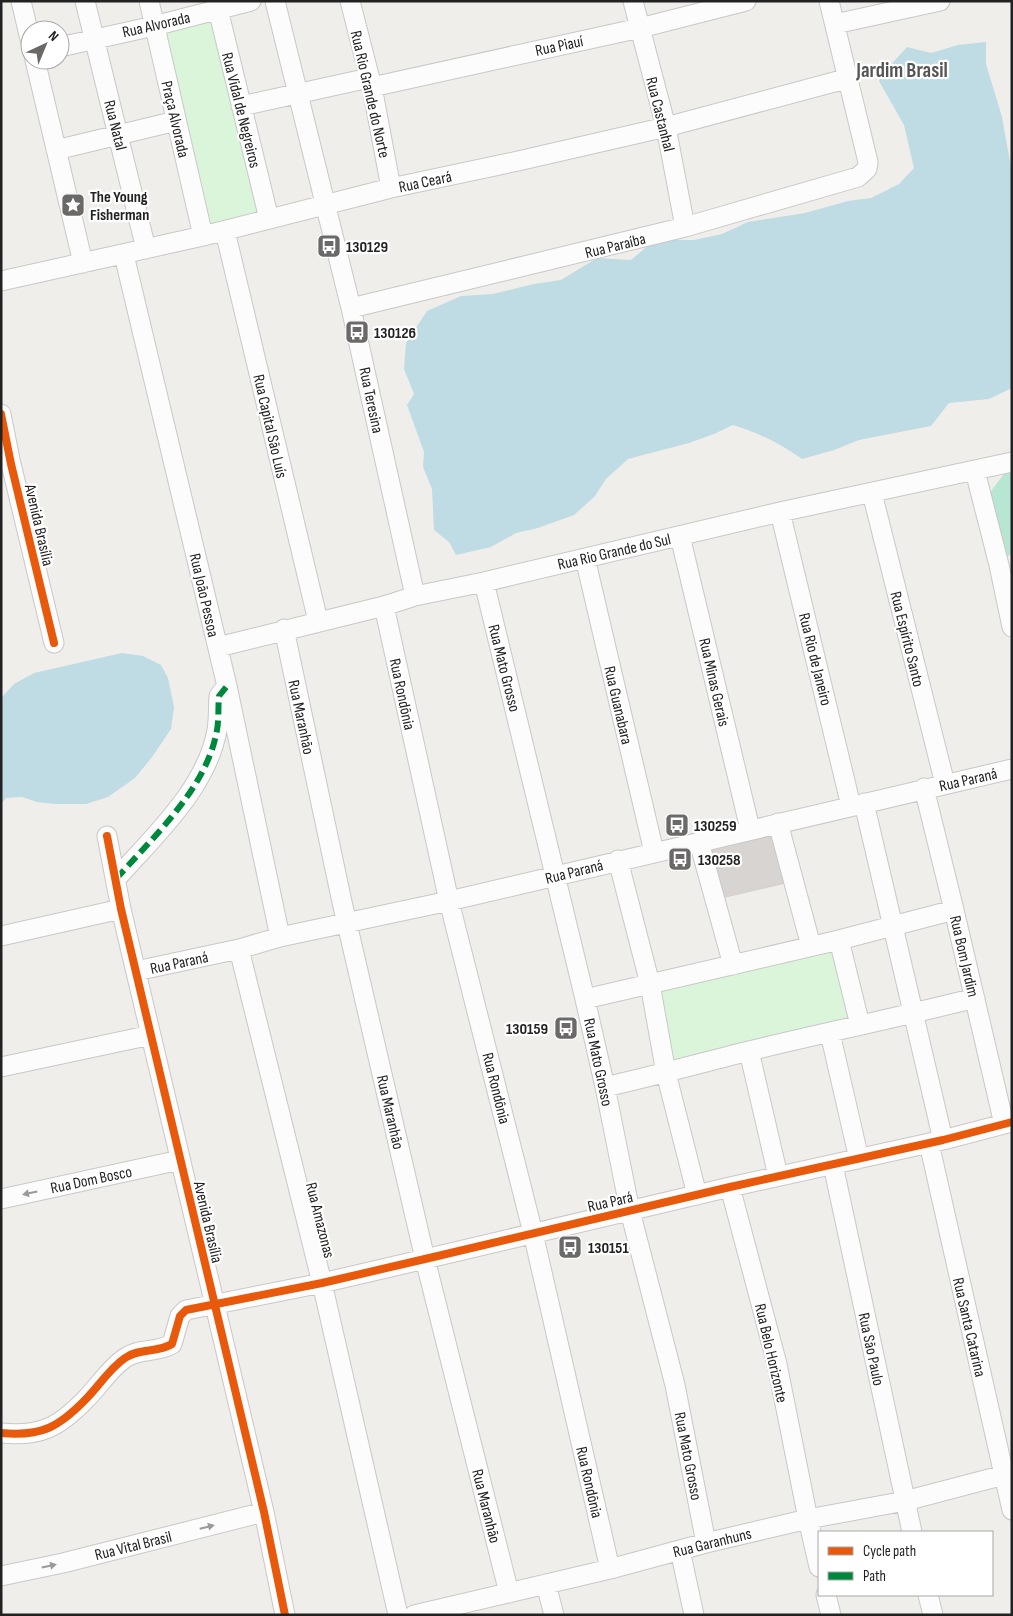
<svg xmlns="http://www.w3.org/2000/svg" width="1013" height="1616" viewBox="0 0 1013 1616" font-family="'Sofia Sans Condensed',sans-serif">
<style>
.park{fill:#daf5da}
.pitch{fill:#b7e6d2}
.water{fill:#bfdbe3}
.building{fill:#d7d4d2;stroke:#d3d0cc}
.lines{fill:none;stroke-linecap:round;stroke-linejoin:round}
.minor-casing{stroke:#c9c8c7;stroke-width:21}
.minor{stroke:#fdfcfc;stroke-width:19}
.quiet{stroke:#00873e;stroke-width:6;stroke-dasharray:12 6;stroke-linecap:butt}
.cycleway-casing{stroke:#fff;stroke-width:11}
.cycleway{stroke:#e8590c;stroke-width:8}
.oneway{fill:#9a9a9a}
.labels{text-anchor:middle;stroke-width:4.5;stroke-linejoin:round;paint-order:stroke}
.street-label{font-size:16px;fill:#222;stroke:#fff}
.poi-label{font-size:16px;font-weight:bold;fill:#222;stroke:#fff;text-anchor:start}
.district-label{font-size:21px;font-weight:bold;fill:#555;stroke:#fff}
</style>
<rect width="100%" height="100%" fill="#f0eeeb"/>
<path class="park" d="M212 17 261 217 203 231 154 30Z
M835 946 858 1027 676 1069 658 987Z"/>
<path class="pitch" d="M1012 468V554L1003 558 988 495 1007 470Z"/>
<path class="water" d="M986 42V64L1002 117 1012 173V388L989 399 949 403 931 426 859 440 834 450 802 459C779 443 759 433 733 425L714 434 689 443 628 459 606 479 595 496 574 515 538 528 516 533 491 547 456 555 449 542 434 530 432 489 423 467 424 452 407 405 414 394 404 369 406 343 427 311 461 296 493 294 534 284 561 280 597 258 631 260 655 240H694L722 234 748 222 805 213 848 201 871 198 899 184 914 168 904 125 879 81 886 70 907 47 931 53 958 45Z
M122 653 143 656 161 665 168 678 174 707 171 729 152 757 135 778 108 797 86 804H55L37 802 22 797 6 798 1 804V698L14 684 34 673Z"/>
<path class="building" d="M777 830 790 882 717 899 703 847Z"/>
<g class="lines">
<g class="minor-casing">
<path id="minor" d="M21 1 30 39
M85 1 146 249
M149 1 203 236
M216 1 269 219
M275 1 351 308 415 596
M350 1 372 87 391 188
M633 1 666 127 685 227
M835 24 940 1
M60 47 154 26 251 1
M35 60 83 263
M372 87 640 28 746 1
M241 106 369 78
M56 150 176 121
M225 231 318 621
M124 255 227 686 280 937
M1 281 203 236 391 188 518 161 666 127 849 78
M351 308 685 227 858 177 867 169 868 162 829 1
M1 414 11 464 54 643
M975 471 999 565 1012 627
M872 493 945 784
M780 512 851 806
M680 536 750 829
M585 558 654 852
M484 582 585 999 605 1087 630 1211 675 1385 706 1543
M384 606 449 901 533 1233 610 1569
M284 629 342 902 425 1259 509 1593
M218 647 384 606 415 596 484 582 780 512 1012 462
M924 788 954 910 1004 1124
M864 803 943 1140
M778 823 811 946
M107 836 121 909 264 1512 285 1615
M699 842 733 965
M618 860 650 984 666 1073 697 1195
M116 879C154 836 207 788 217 730 219 719 218 707 219 696L227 686
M1 936 121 909
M839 940 860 1025
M239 949 322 1283 398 1615
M136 971 239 949 280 937 449 901 1012 769
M585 999 839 940 954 910
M830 1033 859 1159
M749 1051 778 1176
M1 1067 151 1035
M605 1087C653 1076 701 1063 749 1051 824 1033 900 1017 975 998
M929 1143 1012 1510
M833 1165 912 1532
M730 1187 777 1364 808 1519 819 1567
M1 1199 180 1160
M1 1433C41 1437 59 1427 86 1399 99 1386 109 1369 125 1358 139 1348 157 1353 172 1344L180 1316 186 1310 322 1283 425 1259 730 1187 943 1140 1012 1122
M680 1550 694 1615
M1 1576 63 1563 264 1512
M546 1584 554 1615
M826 1595 831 1615
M928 1595 933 1615
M414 1615 610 1569 706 1543 808 1519 905 1501 1012 1473"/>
</g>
<use href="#minor" class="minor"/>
<path class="quiet" d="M116 879C154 836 207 788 217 730 219 719 218 707 219 696L227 686"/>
<g class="cycleway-casing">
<path id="cycleway" d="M1 414 11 464 54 643
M107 836 121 909 264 1512 285 1615
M1 1433C41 1437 59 1427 86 1399 99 1386 109 1369 125 1358 139 1348 157 1353 172 1344L180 1316 186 1310 322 1283 425 1259 730 1187 943 1140 1012 1122"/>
</g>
<use href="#cycleway" class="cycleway"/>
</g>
<defs><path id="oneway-solid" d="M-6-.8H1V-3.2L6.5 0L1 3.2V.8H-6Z" transform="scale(1.25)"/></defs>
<g class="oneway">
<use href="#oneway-solid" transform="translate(30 1193) rotate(168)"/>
<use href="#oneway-solid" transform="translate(207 1527) rotate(-14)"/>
<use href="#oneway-solid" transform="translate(49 1566) rotate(-12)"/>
</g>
<defs>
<g id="sight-square" transform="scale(1.25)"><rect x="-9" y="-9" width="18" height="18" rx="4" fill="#6a6968" stroke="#fff"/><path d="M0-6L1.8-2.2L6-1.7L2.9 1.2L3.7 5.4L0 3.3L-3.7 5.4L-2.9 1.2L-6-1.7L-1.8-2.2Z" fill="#fff"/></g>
<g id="bus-square" transform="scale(1.25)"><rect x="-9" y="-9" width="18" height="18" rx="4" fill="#6a6968" stroke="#fff"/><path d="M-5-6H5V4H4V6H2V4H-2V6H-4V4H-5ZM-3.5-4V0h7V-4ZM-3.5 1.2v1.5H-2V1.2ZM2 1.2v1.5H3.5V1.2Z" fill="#fff"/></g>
</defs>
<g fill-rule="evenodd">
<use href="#sight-square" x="73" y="205"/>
<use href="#bus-square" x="329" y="246"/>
<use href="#bus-square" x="357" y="332"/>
<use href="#bus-square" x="677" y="825"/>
<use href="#bus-square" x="680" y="859"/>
<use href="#bus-square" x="566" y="1028"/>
<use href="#bus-square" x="570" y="1247"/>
</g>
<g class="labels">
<g class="street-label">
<text transform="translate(156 24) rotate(-13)" y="6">Rua Alvorada</text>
<text transform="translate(559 45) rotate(-12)" y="6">Rua Piauí</text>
<text transform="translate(371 94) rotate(77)" y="6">Rua Rio Grande do Norte</text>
<text transform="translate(242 110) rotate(76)" y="6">Rua Vidal de Negreiros</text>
<text transform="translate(661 114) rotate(76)" y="6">Rua Castanhal</text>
<text transform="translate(176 119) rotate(77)" y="6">Praça Alvorada</text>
<text transform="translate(116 125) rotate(76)" y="6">Rua Natal</text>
<text transform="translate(425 181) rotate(-12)" y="6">Rua Ceará</text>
<text transform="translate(615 245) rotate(-14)" y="6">Rua Paraíba</text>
<text transform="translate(372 400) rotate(78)" y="6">Rua Teresina</text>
<text transform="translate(271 426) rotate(77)" y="6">Rua Capital São Luís</text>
<text transform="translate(40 525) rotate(77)" y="6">Avenida Brasília</text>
<text transform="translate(614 551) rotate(-13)" y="6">Rua Rio Grande do Sul</text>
<text transform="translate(205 595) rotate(77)" y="6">Rua João Pessoa</text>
<text transform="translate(908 639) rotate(76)" y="6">Rua Espírito Santo</text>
<text transform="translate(816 659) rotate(76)" y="6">Rua Rio de Janeiro</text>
<text transform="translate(505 668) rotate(76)" y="6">Rua Mato Grosso</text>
<text transform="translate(715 682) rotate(77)" y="6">Rua Minas Gerais</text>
<text transform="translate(403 694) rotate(78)" y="6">Rua Rondônia</text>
<text transform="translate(619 705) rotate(77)" y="6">Rua Guanabara</text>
<text transform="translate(302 717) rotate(78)" y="6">Rua Maranhão</text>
<text transform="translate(968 779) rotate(-13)" y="6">Rua Paraná</text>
<text transform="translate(574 871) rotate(-14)" y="6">Rua Paraná</text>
<text transform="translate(965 956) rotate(77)" y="6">Rua Bom Jardim</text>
<text transform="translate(179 962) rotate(-12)" y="6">Rua Paraná</text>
<text transform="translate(599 1062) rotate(78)" y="6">Rua Mato Grosso</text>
<text transform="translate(497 1088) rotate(76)" y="6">Rua Rondônia</text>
<text transform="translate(391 1112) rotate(77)" y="6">Rua Maranhão</text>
<text transform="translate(91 1179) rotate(-12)" y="6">Rua Dom Bosco</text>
<text transform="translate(610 1201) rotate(-13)" y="6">Rua Pará</text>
<text transform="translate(321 1220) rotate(76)" y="6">Rua Amazonas</text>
<text transform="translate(209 1222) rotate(77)" y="6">Avenida Brasília</text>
<text transform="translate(970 1327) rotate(77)" y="6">Rua Santa Catarina</text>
<text transform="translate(872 1349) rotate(78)" y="6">Rua São Paulo</text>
<text transform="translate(772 1353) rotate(77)" y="6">Rua Belo Horizonte</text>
<text transform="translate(689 1456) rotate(79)" y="6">Rua Mato Grosso</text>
<text transform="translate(590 1482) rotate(77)" y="6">Rua Rondônia</text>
<text transform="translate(487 1506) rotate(76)" y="6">Rua Maranhão</text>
<text transform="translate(712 1542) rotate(-14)" y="6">Rua Garanhuns</text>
<text transform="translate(133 1545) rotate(-14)" y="6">Rua Vital Brasil</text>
</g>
<g class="poi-label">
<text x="90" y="202">The Young<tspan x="90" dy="18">Fisherman</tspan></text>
<text x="346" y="252">130129</text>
<text x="374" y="338">130126</text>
<text x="694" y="831">130259</text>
<text x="698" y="865">130258</text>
<text x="548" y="1034" text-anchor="end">130159</text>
<text x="588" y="1253">130151</text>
</g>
<g class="district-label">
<text x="902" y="77">Jardim Brasil</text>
</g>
</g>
<rect width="1013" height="1616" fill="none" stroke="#222222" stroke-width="5"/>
<rect x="818" y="1531" width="175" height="65" fill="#ffffff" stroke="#a7a7a7"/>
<rect x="828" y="1547" width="25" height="8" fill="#e8590c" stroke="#a7a7a7"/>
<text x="863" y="1556" font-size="15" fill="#222222">Cycle path</text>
<rect x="828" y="1572" width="25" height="8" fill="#00873e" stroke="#a7a7a7"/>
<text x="863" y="1581" font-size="15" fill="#222222">Path</text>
<g transform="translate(45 45) rotate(44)"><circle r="24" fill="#ffffff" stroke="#a7a7a7"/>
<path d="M0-4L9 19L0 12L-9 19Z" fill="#6a6968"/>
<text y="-8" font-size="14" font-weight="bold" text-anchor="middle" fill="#222222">N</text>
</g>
</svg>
